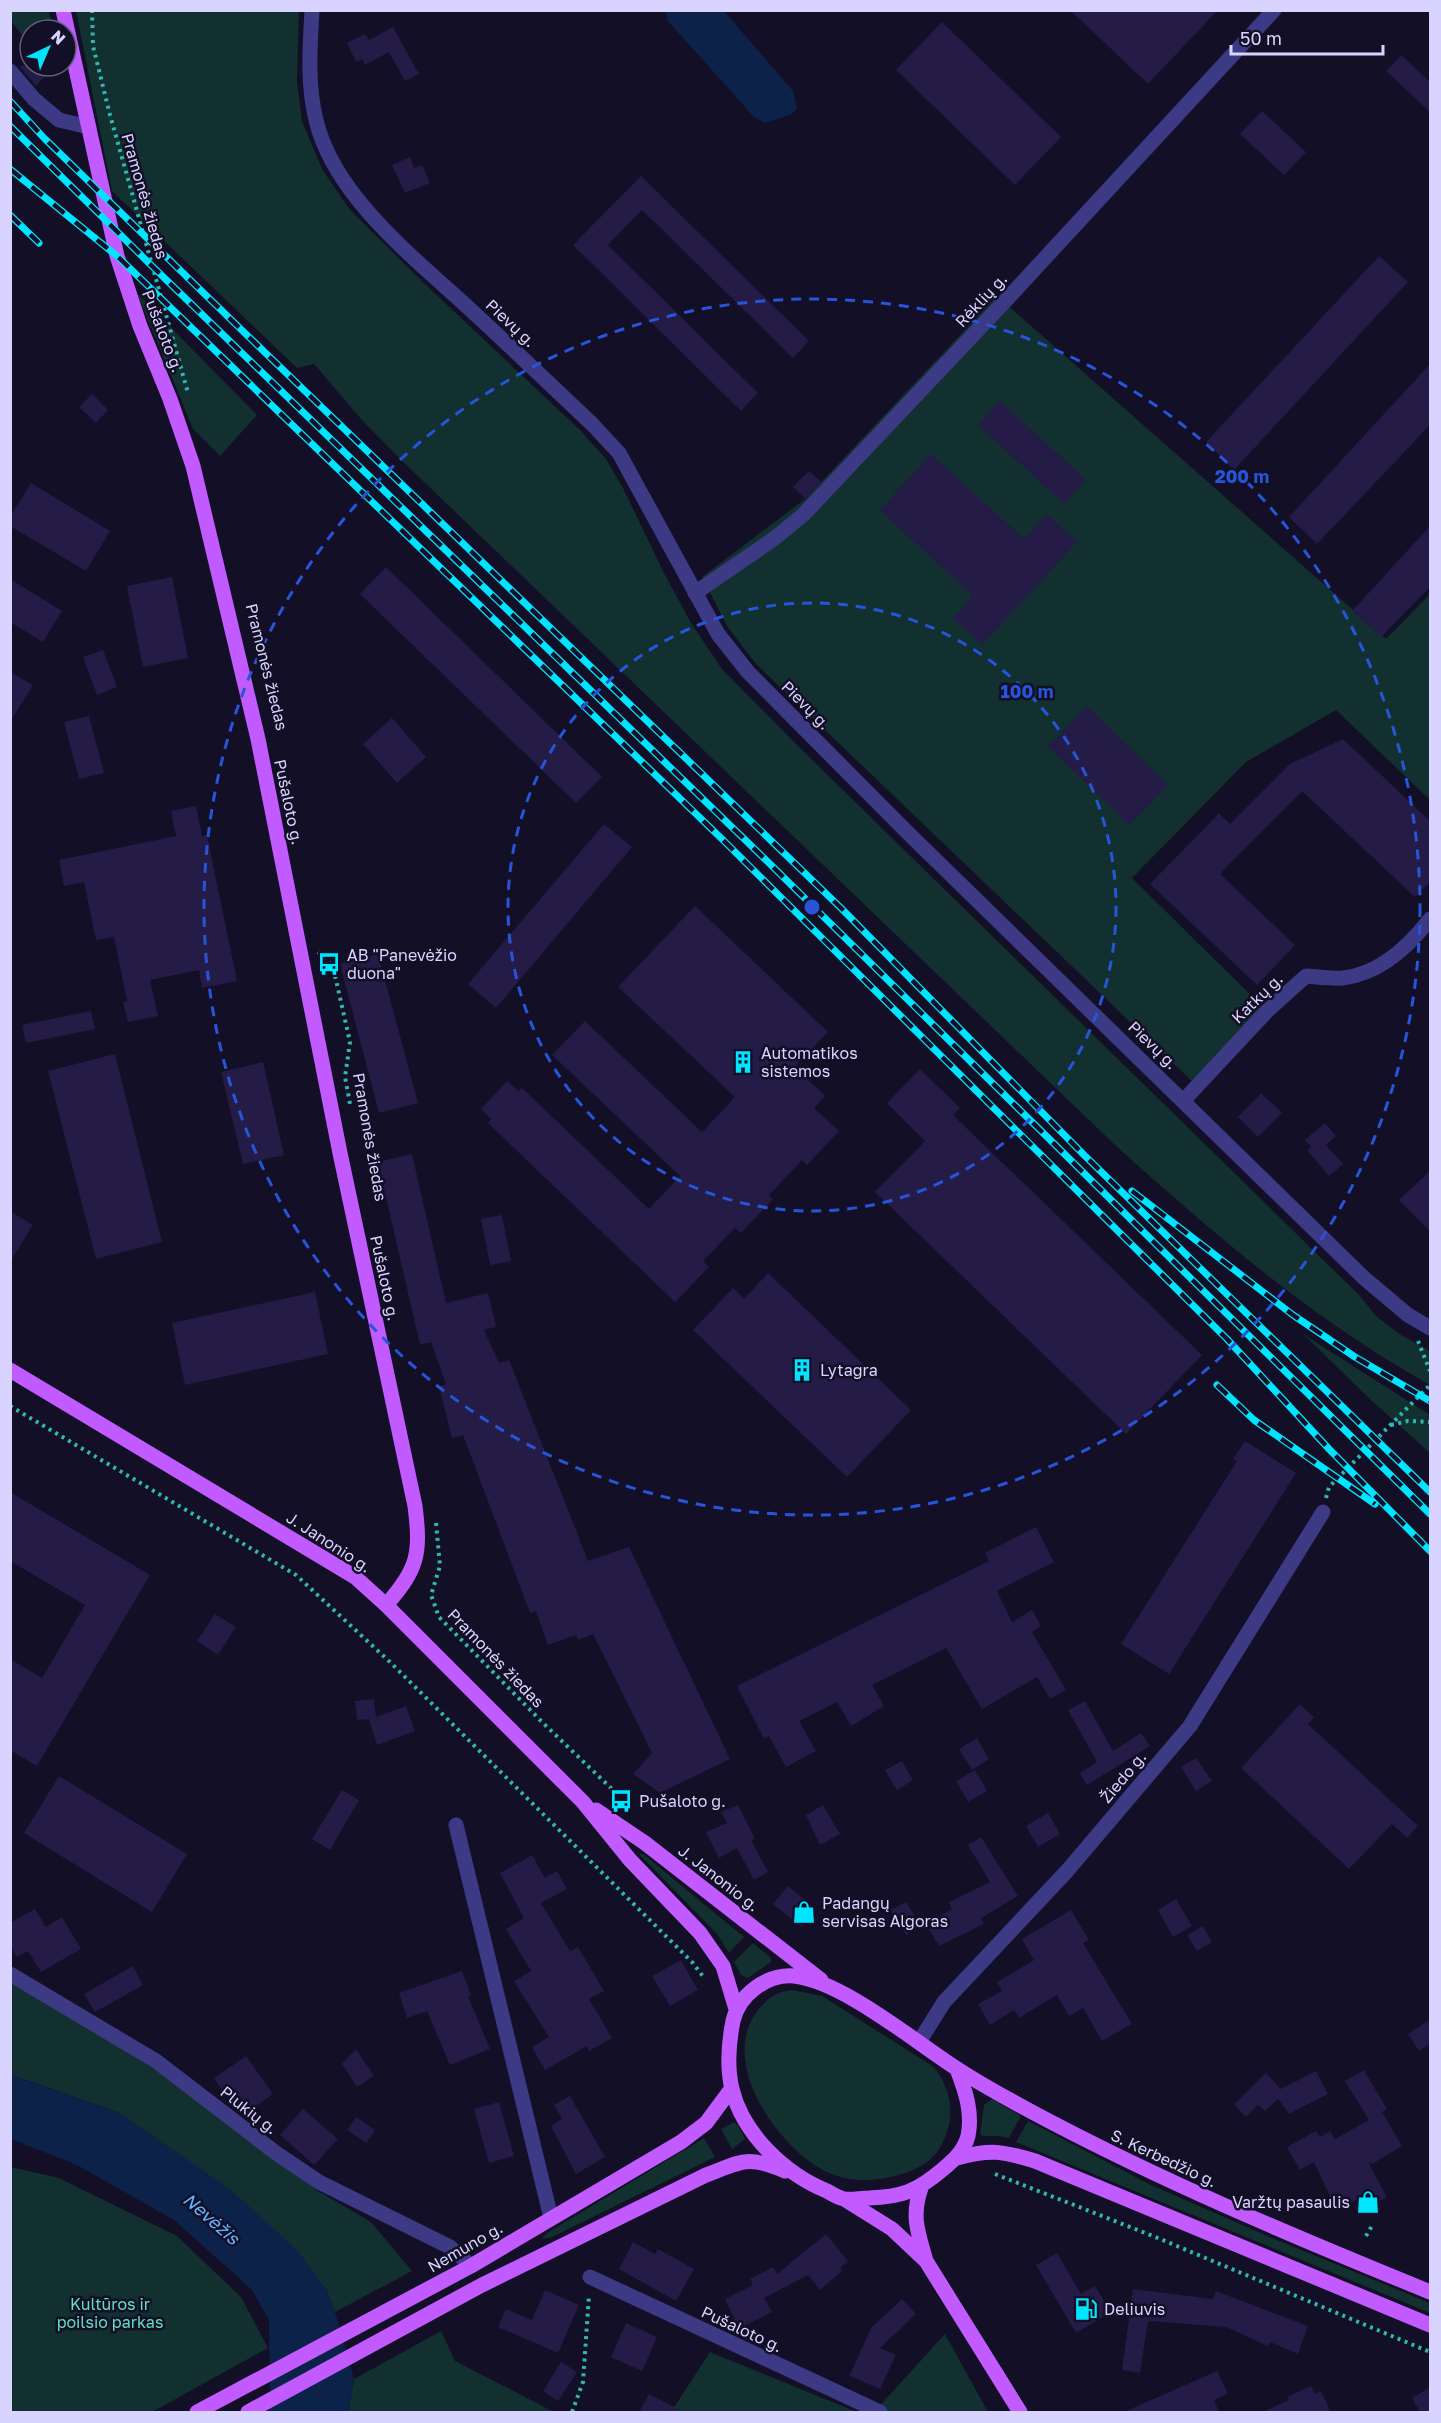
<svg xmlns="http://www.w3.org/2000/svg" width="1441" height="2423" viewBox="0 0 1441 2423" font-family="'Golos Text',sans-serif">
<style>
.green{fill:#12302f}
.water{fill:#0c2248}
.building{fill:#241b47}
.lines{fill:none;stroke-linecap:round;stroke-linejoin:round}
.path{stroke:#2fb8b0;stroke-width:4;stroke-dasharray:3 4.5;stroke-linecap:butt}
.minor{stroke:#3d3a85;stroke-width:15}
.major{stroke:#c25bff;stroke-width:15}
.rail-casing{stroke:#00e5ff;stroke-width:7}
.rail{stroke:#130f26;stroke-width:4.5;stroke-dasharray:14;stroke-linecap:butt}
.ring{fill:none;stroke:#2655da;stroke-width:3;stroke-dasharray:10 8}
.labels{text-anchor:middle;stroke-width:5;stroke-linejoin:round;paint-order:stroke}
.street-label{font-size:16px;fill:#d9d4ff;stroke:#130f26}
.poi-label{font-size:16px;fill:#d9d4ff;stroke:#130f26;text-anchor:start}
.park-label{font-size:16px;fill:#5fe0c0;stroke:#130f26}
.water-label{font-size:18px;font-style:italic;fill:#62b6ff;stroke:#130f26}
.centre{fill:#2655da;stroke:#130f26;stroke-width:3}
.ring-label{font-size:18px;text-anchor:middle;font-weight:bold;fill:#2655da;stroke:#130f26;stroke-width:5;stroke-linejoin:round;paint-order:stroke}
</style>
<rect width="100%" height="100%" fill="#130f26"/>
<path class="green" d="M10 11H49L53 30H30V45L11 21Z
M76 11H299L297 81 302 121 322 169 350 210 427 286 580 430 606 459 623 488 664 573 691 623 722 669 797 745 1359 1295 1377 1317 1401 1335 1430 1351V1385C1313 1320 1214 1234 1115 1145L398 457 361 419 314 364 297 368 112 191Z
M137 293 257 415 220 456 193 429Z
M997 296 1386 639 1430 594V800L1336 710 1246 762 1132 878 1267 1011 1197 1086 756 664 727 626 702 577 805 499Z
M1303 1334 1430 1415V1453L1372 1401Z
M639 1854H643L744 1937 729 1953 717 1934Z
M753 1943 771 1958V1962L748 1978 741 1975 734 1962Z
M11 1983 74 2019 154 2069 318 2191 371 2222 412 2271 335 2312 326 2289 118 2112 11 2075Z
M792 1990 822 1996 934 2067C952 2091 956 2117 942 2144 932 2163 915 2171 895 2176 873 2182 848 2182 827 2172 778 2148 717 2062 758 2010 769 1997 776 1992 792 1990Z
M992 2099 1021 2116 1009 2138 999 2136H983L980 2134 984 2105Z
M1028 2121 1151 2185 1272 2238 1430 2303V2313L1016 2142Z
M734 2122 738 2125 745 2139 732 2149 721 2129Z
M704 2138 715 2157 552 2237 542 2239 547 2233Z
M11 2167 59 2178 177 2236 241 2297 268 2348 152 2412H11Z
M441 2331 455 2361 554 2412H348L354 2379Z
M945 2334 988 2412H874Z
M710 2352 857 2412H671Z"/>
<path class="water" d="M667 11H724L793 91 797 108 790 115 765 123 754 117 667 20Z
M10 2075 118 2112 227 2187 297 2250 326 2289 335 2312 354 2379 348 2412H270L269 2319 251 2289 174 2220 77 2165 11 2139Z"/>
<path class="building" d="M1070 10H1218L1148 84Z
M942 22 1061 137 1015 185 896 70Z
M393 27 419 74 405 81 389 52 365 65 362 59 356 62 347 43 365 34 369 40Z
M1401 55 1431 83V113L1386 71Z
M19 66H55L36 86Z
M1262 111 1306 152 1284 175 1240 134Z
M410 157 414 168 422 165 430 183 405 193 392 165Z
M641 176 809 341 793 358 642 210 608 245 758 393 741 411 573 245Z
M1379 256 1408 282 1234 470 1206 442Z
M1431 363V424L1317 544 1289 517Z
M92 394 108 410 96 423 79 407Z
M1000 401 1086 480 1064 504 978 425Z
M931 454 1024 539 1047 514 1077 542 982 645 953 618 973 596 880 510Z
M809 471 821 482 805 499 793 487Z
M31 483 110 531 86 571 10 526V517Z
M1431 525V586L1381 637 1352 611Z
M386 567 602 777 576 803 360 594Z
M172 577 188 658 143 667 127 586Z
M10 579 62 611 43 642 10 622Z
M103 650 117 687 97 695 83 657Z
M10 672 33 685 10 722Z
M1087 706 1168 785 1129 825 1048 746Z
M89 716 104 773 79 779 64 722Z
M392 718 426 757 397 783 363 744Z
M1343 739 1431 822V881L1415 897 1302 791 1220 874 1295 945 1257 985 1150 884 1219 813 1230 824 1290 764Z
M196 806 202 836 207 835 237 981 202 988 199 970 150 980 158 1016 128 1022 123 1002 127 1001 114 937 96 940 84 882 64 886 59 860 176 836 171 811Z
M604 824 632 847 496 1008 468 984Z
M695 906 828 1032 795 1067 825 1096 814 1108 839 1131 807 1165 802 1160 769 1195 773 1199 741 1233 735 1228 703 1261 709 1267 675 1302 488 1123 491 1119 481 1109 507 1081 518 1091 522 1088 649 1209 680 1176 552 1055 585 1021 702 1132 735 1097 618 987Z
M378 954 418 1103 379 1113 340 964Z
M91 1011 95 1029 26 1043 22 1025Z
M115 1054 162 1242 96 1259 48 1071Z
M263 1062 284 1155 243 1164 221 1072Z
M920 1069 960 1108 953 1115 1202 1355 1126 1434 875 1192 925 1141 887 1103Z
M1261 1093 1282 1113 1258 1137 1238 1117Z
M1325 1123 1336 1136 1326 1145 1343 1164 1329 1176 1307 1150 1311 1147 1305 1140Z
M412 1154 446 1303 488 1293 496 1327 484 1330 499 1363 509 1360 588 1561 629 1547 730 1759 660 1793 633 1774 652 1753 593 1634 578 1640 576 1635 548 1645 536 1611 530 1613 463 1435 452 1438 439 1387 446 1384 431 1342 420 1345 378 1162Z
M1431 1170V1232L1399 1200Z
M10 1211 33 1225 10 1262Z
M502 1215 511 1261 490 1265 481 1219Z
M768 1273 911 1410 847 1477 693 1330 733 1288 744 1299Z
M315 1292 328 1354 185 1385 172 1323Z
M1245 1441 1296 1473 1169 1674 1121 1644 1237 1461 1233 1459Z
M10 1492 150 1575 37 1766 10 1750V1659L42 1678 85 1605 10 1561Z
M1036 1527 1054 1562 997 1591 1012 1622 1032 1610 1041 1626 1032 1632 1066 1690 1050 1699 1037 1677 982 1709 946 1648 872 1685 884 1706 851 1726 837 1702 799 1721 816 1751 786 1767 769 1736 764 1739 737 1686 989 1561 985 1553Z
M215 1614 236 1627 218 1655 197 1641Z
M374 1699 376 1717 406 1706 415 1731 377 1745 369 1719 357 1720 355 1701Z
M1085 1701 1113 1751 1141 1733 1150 1746 1087 1785 1080 1773 1097 1762 1068 1710Z
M1300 1704 1314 1717 1308 1724 1418 1826 1407 1838 1392 1824 1349 1869 1241 1768Z
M977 1738 989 1759 972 1770 959 1749Z
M1196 1758 1212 1781 1196 1791 1181 1767Z
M902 1761 913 1780 897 1790 885 1770Z
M975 1770 987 1791 968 1802 956 1781Z
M59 1776 187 1854 152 1912 24 1833Z
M342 1790 359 1800 330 1850 312 1839Z
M738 1805 755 1839 751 1840 768 1872 754 1880 737 1848 719 1858 706 1832 727 1823 721 1812Z
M823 1805 840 1834 820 1845 806 1815Z
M1048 1813 1060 1834 1038 1847 1026 1826Z
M981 1837 1018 1896 981 1918 984 1924 939 1946 926 1924 952 1909 949 1902 990 1882 968 1845Z
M532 1855 545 1878 557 1871 567 1889 541 1903 570 1951 578 1947 604 1991 589 1999 612 2038 589 2051 587 2046 545 2070 532 2047 549 2037 514 1981 531 1971 506 1929 524 1918 500 1873Z
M788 1886 816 1909 802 1927 773 1904Z
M1176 1899 1192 1926 1173 1937 1158 1910Z
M906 1902 921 1926 906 1935 891 1910Z
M35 1909 46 1927 62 1917 81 1949 41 1972 28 1951 17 1957 10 1945V1923Z
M1071 1910 1089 1940 1083 1943 1132 2024 1102 2041 1083 2008 1069 2016 1057 1995 1019 2018 1014 2010 990 2025 978 2004 1002 1991 997 1982 1034 1960 1022 1939Z
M1203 1926 1212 1942 1197 1951 1187 1935Z
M681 1960 698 1990 670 2006 652 1976Z
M133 1966 143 1985 95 2012 84 1994Z
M462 1971 471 1995 468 1996 490 2049 450 2065 427 2011 407 2018 399 1993Z
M1431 2019V2043L1419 2051 1408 2034Z
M356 2049 374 2076 357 2087 342 2064Z
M246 2056 273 2094 247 2112 234 2092 226 2096 214 2078Z
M1364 2070 1387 2109 1382 2112 1402 2146 1372 2164 1368 2162 1387 2197 1364 2210 1358 2199 1336 2209 1314 2162 1300 2170 1287 2147 1316 2131 1320 2137 1330 2131 1335 2139 1369 2120 1345 2081Z
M1316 2071 1328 2094 1289 2114 1278 2099 1265 2111 1258 2105 1246 2117 1234 2104 1266 2073 1281 2089Z
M570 2096 605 2157 576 2174 551 2126 562 2119 554 2105Z
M499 2102 514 2156 489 2163 474 2109Z
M303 2109 338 2139 314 2165 280 2135Z
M356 2117 375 2130 366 2143 347 2130Z
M826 2234 848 2261 840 2268 843 2270 820 2290 808 2275 764 2298 772 2312 739 2328 725 2299 753 2285 750 2279 773 2267 777 2274Z
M633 2242 655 2254 658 2249 694 2269 676 2301 619 2269Z
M1057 2253 1081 2294 1095 2286 1111 2312 1076 2333 1036 2265Z
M1133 2289 1213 2299 1216 2291 1308 2326 1298 2354 1270 2342 1268 2346 1226 2327 1148 2321 1140 2373 1122 2370Z
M545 2290 579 2305 558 2353 498 2327 506 2309 532 2320Z
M902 2299 916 2314 880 2348 896 2355 880 2389 850 2376 849 2377 871 2328Z
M626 2323 657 2337 642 2371 611 2357Z
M561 2362 577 2372 558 2401 543 2391Z
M1217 2371 1228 2394 1214 2400 1219 2412H1124Z
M1311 2386 1315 2394 1321 2391 1331 2412H1263L1289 2400 1287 2397Z
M1431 2387V2412H1420L1412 2398Z
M649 2394 684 2412H639Z"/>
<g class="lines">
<path class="path" d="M92 10 93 46 110 115 188 393
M318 952 328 961 334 971 350 1042 345 1077 350 1104
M1418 1341 1430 1371
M10 1406 296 1575 390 1662 692 1962 705 1979
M1391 1425 1408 1421 1430 1422
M1326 1498 1329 1487 1430 1385
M436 1523 440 1566 431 1595 439 1617 543 1723 613 1790
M995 2174 1153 2236 1430 2352
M1366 2236 1373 2224
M572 2412 583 2382 589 2295"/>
<path class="minor" d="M312 10C310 47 307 84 316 120 334 197 417 260 473 312 513 349 553 387 593 425L619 453 718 634 748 672 907 832 1364 1278 1408 1315 1430 1328
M10 71 34 99 59 120 89 127
M695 593 775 538 803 515 1008 298 1274 10
M1184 1100 1267 1011 1306 976C1318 977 1332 979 1343 978 1379 974 1409 946 1430 919
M456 1825 551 2218
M10 1974 156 2061 276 2153 319 2182 450 2247 471 2266
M919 2042 944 2002 1067 1871 1190 1726 1323 1512
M590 2277 880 2412"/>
<path class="major" d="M63 10 117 256 140 326 170 399 193 466 258 739 340 1153 415 1506C421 1554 418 1569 386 1605
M10 1370 355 1577 386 1605 583 1802 630 1860 700 1933 723 1966 736 2009
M596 1810 645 1843 821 1980
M957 2069C965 2090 973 2112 968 2136 964 2151 954 2160 942 2170 917 2191 902 2197 869 2198 861 2198 852 2200 844 2199 839 2198 832 2194 827 2191 785 2174 743 2134 732 2089 727 2068 729 2041 733 2021 739 1995 766 1974 794 1976 842 1981 914 2041 956 2068 980 2084 1006 2098 1032 2112 1161 2181 1295 2237 1430 2292
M957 2158C991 2149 1002 2151 1035 2161L1430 2325
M921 2188C911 2217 918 2232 926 2261
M844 2199 892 2229 926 2261 1020 2412
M197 2412 471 2266 681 2142 706 2123 732 2088
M248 2412 482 2285 706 2175C743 2161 747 2155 785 2171"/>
<g class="rail-casing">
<path id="rail" d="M10 101 44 138 251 339 841 908 1084 1155 1430 1492
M10 126 153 267 769 863 1430 1514
M10 169 117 256 722 839 1227 1339 1329 1449 1430 1551
M10 215 39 243
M1132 1191 1293 1315 1355 1357 1430 1401
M1217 1385 1254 1420 1375 1504"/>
</g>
<use href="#rail" class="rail"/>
</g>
<g class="ring">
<circle cx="812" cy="907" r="304"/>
<circle cx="812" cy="907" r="608"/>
</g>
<defs>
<g id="bus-bare" transform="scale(1.8)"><path d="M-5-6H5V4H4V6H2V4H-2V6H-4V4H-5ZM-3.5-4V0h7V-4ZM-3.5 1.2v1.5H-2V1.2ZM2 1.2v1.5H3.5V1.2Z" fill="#00e5ff" stroke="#130f26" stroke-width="2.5" paint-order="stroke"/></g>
<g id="building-bare" transform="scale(1.8)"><path d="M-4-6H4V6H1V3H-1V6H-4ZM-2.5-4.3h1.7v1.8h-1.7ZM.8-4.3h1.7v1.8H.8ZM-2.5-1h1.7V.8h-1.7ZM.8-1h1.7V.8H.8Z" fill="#00e5ff" stroke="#130f26" stroke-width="2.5" paint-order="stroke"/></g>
<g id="shop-bare" transform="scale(1.8)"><path d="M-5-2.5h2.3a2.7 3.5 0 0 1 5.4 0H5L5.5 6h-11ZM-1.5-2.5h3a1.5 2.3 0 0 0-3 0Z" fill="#00e5ff" stroke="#130f26" stroke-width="2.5" paint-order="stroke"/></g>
<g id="fuel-bare" transform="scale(1.8)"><path d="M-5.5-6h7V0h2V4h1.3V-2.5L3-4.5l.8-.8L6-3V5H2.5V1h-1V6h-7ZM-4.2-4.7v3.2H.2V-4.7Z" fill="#00e5ff" stroke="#130f26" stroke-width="2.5" paint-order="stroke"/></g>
</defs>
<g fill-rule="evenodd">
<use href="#bus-bare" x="329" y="964"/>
<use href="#building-bare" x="743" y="1062"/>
<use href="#building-bare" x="802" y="1370"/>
<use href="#bus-bare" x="621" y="1801"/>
<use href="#shop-bare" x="804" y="1912"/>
<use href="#shop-bare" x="1368" y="2202"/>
<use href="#fuel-bare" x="1086" y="2309"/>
</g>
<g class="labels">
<g class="street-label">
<text transform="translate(145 196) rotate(74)" y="6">Pramonės žiedas</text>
<text transform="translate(981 300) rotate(-47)" y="6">Rėklių g.</text>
<text transform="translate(511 323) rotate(43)" y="6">Pievų g.</text>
<text transform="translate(163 331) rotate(69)" y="6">Pušaloto g.</text>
<text transform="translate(267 667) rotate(76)" y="6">Pramonės žiedas</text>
<text transform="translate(806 705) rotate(45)" y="6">Pievų g.</text>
<text transform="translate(289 802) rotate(78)" y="6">Pušaloto g.</text>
<text transform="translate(1257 998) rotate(-44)" y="6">Katkų g.</text>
<text transform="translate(1153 1045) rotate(44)" y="6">Pievų g.</text>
<text transform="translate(370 1137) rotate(80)" y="6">Pramonės žiedas</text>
<text transform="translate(385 1278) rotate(78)" y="6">Pušaloto g.</text>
<text transform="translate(329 1542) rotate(33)" y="6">J. Janonio g.</text>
<text transform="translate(496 1658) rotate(46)" y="6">Pramonės žiedas</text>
<text transform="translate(1123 1777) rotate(-50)" y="6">Žiedo g.</text>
<text transform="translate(719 1878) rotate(38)" y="6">J. Janonio g.</text>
<text transform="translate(249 2110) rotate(38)" y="6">Plukių g.</text>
<text transform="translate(1164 2158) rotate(25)" y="6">S. Kerbedžio g.</text>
<text transform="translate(465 2247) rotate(-30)" y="6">Nemuno g.</text>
<text transform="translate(742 2329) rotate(25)" y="6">Pušaloto g.</text>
</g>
<g class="poi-label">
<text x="347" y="961">AB "Panevėžio<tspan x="347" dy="18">duona"</tspan></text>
<text x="761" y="1059">Automatikos<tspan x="761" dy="18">sistemos</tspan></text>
<text x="820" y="1376">Lytagra</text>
<text x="639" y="1807">Pušaloto g.</text>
<text x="822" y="1909">Padangų<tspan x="822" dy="18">servisas Algoras</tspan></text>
<text x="1350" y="2208" text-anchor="end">Varžtų pasaulis</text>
<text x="1104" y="2315">Deliuvis</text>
</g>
<g class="park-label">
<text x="110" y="2310">Kultūros ir<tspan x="110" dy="18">poilsio parkas</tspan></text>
</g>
<g class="water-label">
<text transform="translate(211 2219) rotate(41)" y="6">Nevėžis</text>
</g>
</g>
<circle cx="812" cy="907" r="9" class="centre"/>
<g class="ring-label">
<text x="1242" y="483">200 m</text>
<text x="1027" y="698">100 m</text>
</g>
<rect width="1441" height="2423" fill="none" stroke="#d9d4ff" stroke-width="24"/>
<g transform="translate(48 48) rotate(44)"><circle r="28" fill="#130f26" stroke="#625e7d" stroke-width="1.5"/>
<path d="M0-4.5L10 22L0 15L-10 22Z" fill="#00e5ff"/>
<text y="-9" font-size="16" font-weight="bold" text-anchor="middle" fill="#d9d4ff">N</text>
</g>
<path d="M1231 45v9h152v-9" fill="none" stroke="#d9d4ff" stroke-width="3"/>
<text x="1240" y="45" font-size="18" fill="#d9d4ff" stroke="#130f26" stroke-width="4.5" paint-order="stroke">50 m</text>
</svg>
